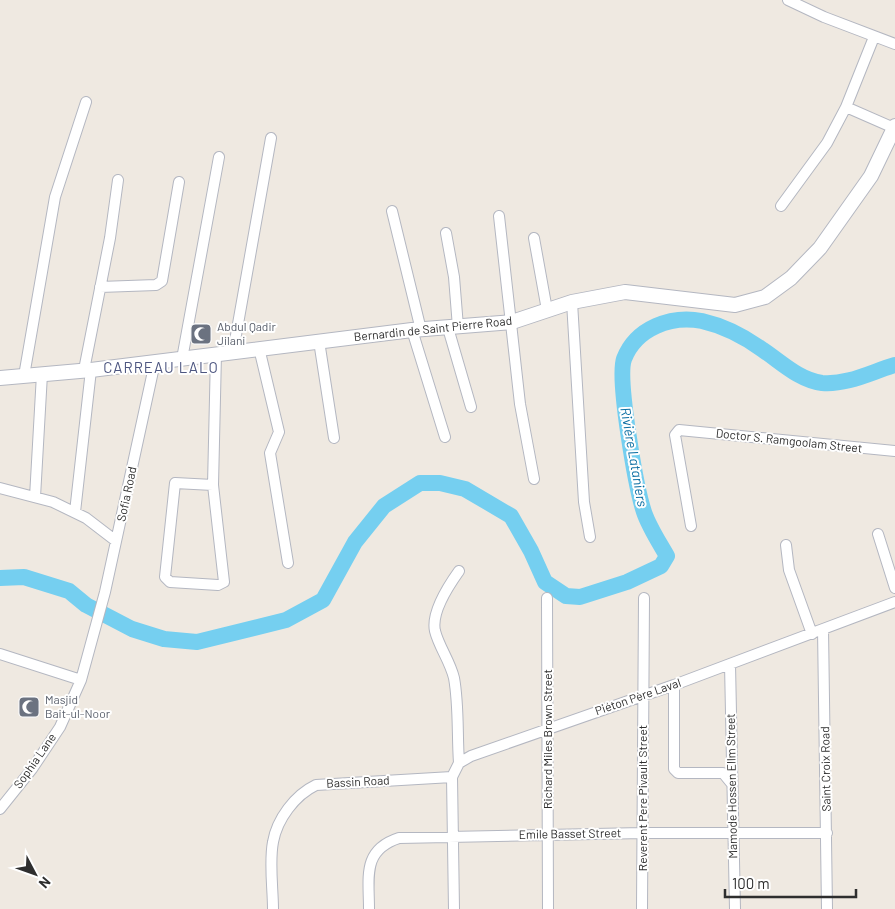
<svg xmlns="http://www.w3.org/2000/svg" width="895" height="909" viewBox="0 0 895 909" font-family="Barlow,sans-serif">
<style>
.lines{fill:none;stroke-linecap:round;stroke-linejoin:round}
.river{stroke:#75cff0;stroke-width:16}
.minor-casing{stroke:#b4b7c1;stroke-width:12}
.secondary-casing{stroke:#b4b7c1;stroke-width:16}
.minor{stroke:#fff;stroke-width:10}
.secondary{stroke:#fff;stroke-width:14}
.labels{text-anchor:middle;stroke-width:4;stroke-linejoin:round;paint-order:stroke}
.worship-label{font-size:12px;fill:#5b616d;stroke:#fff;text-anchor:start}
.street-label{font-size:12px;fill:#2e2e2e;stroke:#fff}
.water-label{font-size:14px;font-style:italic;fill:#0d6fa3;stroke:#fff}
.quarter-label{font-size:15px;letter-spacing:1px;fill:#4d5680;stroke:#fff}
</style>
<rect width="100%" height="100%" fill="#efe9e1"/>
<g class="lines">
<path class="river" d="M0 578 24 577 69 591 86 605 132 629 164 639 197 642 286 620 323 600 355 542 384 506 420 483H440L465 489 511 516 531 551 545 582 566 596 580 597 627 582 661 566 667 556C659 542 649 527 644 512 636 488 617 379 624 359 636 328 671 315 702 321 724 326 745 337 763 350 781 362 799 380 822 383 848 385 871 372 895 365"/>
<g class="minor-casing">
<path id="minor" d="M788 0 824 17 895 44
M846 107 894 128
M781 206 827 143 846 107 874 37
M392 211 421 330
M499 216 520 404 534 479
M446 233 454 277 458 327
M534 238 547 310
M100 287 156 285 162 281 179 182
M572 302 584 502 590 537
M448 328 471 407
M412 330 445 437
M319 341 334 438
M259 348 279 432 270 453 288 563
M233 352 271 138
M182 359 219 157
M84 370 110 238 118 180
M24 376 55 197 86 102
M213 485 175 483 165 577 170 582 218 585 224 582 213 485 216 354
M0 488 53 502 86 518 116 541
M35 497 42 374
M75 512 91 370
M691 526 675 435 679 430 895 451
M878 534 895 588
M786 545 789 570 812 634
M459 571C449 585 431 613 435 631 439 647 450 661 454 678 459 705 457 735 459 763
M547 598 548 909
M823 629 827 909
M0 654 81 680
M730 664 735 909
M674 685V769L678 773H723L732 784
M0 809 32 769 60 727 81 680 105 592 155 362
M273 909C273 889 269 862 273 842 277 819 295 795 316 785L452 777
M369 909C369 877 362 850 399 838L643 833H827
M454 909 452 777 459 763 471 756 674 685 895 602
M642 909 644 598"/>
</g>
<g class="secondary-casing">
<path id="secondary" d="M0 378 91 370 412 330 512 322 572 302 625 292 735 305 765 297 791 278 820 248 871 176 895 126"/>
</g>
<use href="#minor" class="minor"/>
<use href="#secondary" class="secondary"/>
</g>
<defs>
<g id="mosque-square" transform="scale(1.125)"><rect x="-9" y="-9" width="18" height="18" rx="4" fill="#6b7280" stroke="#fff"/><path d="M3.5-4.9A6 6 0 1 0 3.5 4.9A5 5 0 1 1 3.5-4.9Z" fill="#fff"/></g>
</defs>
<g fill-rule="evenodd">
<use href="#mosque-square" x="201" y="334"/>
<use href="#mosque-square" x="29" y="707"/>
</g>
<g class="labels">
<g class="worship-label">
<text x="217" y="331">Abdul Qadir<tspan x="217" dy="14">Jilani</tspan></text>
<text x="45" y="704">Masjid<tspan x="45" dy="14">Bait-ul-Noor</tspan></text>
</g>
<g class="street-label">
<text transform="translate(433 329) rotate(-6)" y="4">Bernardin de Saint Pierre Road</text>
<text transform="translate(789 441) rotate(6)" y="4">Doctor S. Ramgoolam Street</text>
<text transform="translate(127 494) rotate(-78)" y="4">Sofia Road</text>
<text transform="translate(638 697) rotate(-19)" y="4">Piéton Père Laval</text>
<text transform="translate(548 739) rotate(-90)" y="4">Richard Miles Brown Street</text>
<text transform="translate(35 761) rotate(-55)" y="4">Sophia Lane</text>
<text transform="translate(826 769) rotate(-91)" y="4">Saint Croix Road</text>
<text transform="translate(358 782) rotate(-3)" y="4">Bassin Road</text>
<text transform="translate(732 786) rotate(-91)" y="4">Mamode Hossen Ellm Street</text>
<text transform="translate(643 798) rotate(-90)" y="4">Reverent Pere Pivault Street</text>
<text transform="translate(570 834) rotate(-1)" y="4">Emile Basset Street</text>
</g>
<g class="water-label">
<text transform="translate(634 457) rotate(80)" y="5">Rivière Lataniers</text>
</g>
<g class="quarter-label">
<text x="161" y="373">CARREAU LALO</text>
</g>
</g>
<g transform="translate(35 874) rotate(131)" stroke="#ffffff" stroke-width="4" paint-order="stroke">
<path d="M0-4L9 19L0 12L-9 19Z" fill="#2e2e2e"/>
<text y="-8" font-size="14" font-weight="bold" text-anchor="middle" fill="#2e2e2e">N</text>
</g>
<path d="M725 889v8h131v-8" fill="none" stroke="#2e2e2e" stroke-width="2.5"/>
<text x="732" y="889" font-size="15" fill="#2e2e2e" stroke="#ffffff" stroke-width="4" paint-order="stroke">100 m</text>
</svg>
